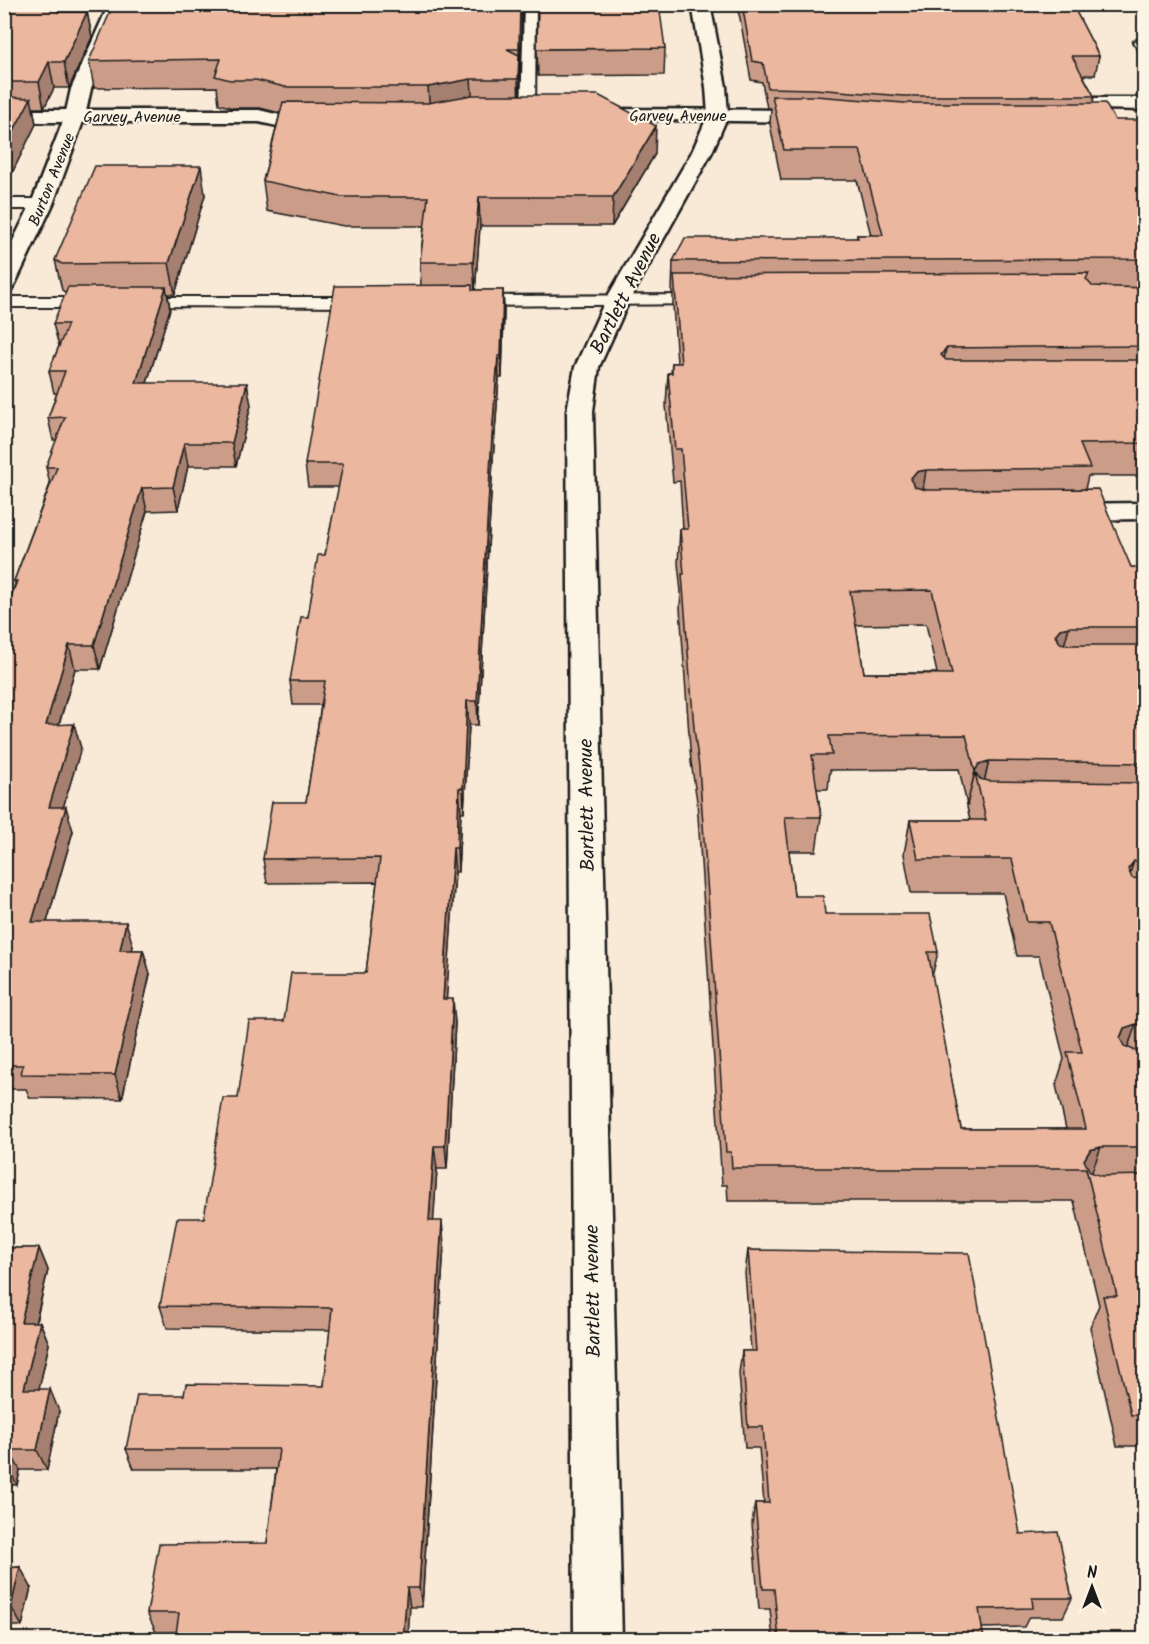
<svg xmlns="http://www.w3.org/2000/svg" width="1149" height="1644" viewBox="0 0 1149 1644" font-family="Kalam,sans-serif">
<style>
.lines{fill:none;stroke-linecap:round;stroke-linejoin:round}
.lane-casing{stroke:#1c1c1c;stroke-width:4}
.street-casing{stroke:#1c1c1c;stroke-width:5}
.primary-casing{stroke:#1c1c1c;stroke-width:5}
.lane{fill:#fcf5e5;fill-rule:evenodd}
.street{fill:#fcf5e5;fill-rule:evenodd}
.primary{fill:#fcf5e5;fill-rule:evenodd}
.wall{fill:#cb9d89;stroke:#1c1c1c;stroke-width:1.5;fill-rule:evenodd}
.shaded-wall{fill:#a5806f;stroke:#1c1c1c;stroke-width:1.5}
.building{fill:#ecb79f;stroke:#1c1c1c;stroke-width:1.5;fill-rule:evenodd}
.labels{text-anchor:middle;stroke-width:4.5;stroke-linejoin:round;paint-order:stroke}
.far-street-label{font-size:16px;fill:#1c1c1c;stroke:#fcf5e5}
.street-label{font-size:20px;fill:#1c1c1c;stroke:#fcf5e5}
</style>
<rect width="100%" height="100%" fill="#f9e9d7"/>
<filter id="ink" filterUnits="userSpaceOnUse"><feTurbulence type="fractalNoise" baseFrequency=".0167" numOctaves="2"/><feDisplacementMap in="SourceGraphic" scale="12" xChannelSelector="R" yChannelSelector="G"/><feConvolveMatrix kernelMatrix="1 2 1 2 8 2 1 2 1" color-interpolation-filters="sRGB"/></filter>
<g filter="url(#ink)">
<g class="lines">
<g class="lane-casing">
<path id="lane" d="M524 4H536L535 115 528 119 521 115Z
M1140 38 1144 39V51L1139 50 1133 42Z
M4 199H42L50 204 42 209H4Z
M704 295 710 296 712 300 710 304 472 306 464 301 472 296Z
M4 297H95L103 302 95 307H4Z
M136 297H365L373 302 365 307 130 306 128 302 130 298Z"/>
</g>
<g class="street-casing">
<path id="street" d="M109 4H127L91 89 85 116 53 204 15 284 12 289 4 291V259L31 204 65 116 71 89Z
M692 4H710L726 87 728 115 712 152 629 301 599 367 593 411 622 1640H574L567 411 575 367 605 301 692 152 708 115 706 87Z
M1144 503V519L1062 520 1052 518 1048 512 1052 506 1062 504Z"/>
</g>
<g class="primary-casing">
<path id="primary" d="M1062 98H1144V110L1055 108 1052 104 1055 100Z
M592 109 816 110 823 112 826 116 823 120 816 122 585 119 582 115 585 111Z
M4 110H259L288 117 329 119 332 123 329 127C306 133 282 127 259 122H4Z"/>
</g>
<use href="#lane" class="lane"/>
<use href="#street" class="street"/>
<use href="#primary" class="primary"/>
</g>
<path class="wall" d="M4 4H69L66 12H87L92 37 69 88H54L44 108H33L36 124 10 177H4Z
M522 4 519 95 655 154 612 226H480L475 290H503L504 312 502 378H499L493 459 478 725H469L464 812H461L458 872H455L446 999 455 1022 447 1169H437L433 1221 444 1244 422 1607H410L176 1632H156L147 1613 267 1543 276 1469H134L126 1449 184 1395 324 1386 330 1330 167 1328 160 1306 204 1218 238 1098 284 1021 366 973 377 882 267 883 263 859 306 802 321 705H293L290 681 325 555 339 487H308L305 464 421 286 420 262 424 226H344L267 211 263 181 280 113 260 108H233L219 104 217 87 94 88 89 61 149 10Z
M736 4H1072L1099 56 1095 75H1083L1094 96 1093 103 1115 120 1144 128V476H1088L1085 489 1131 567 1144 568V1465L1140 1446H1117L1090 1327 1099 1305 1074 1201H728L727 1185H722L697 801 691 762 680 608 681 592 678 563 680 529H683L680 481 673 482 666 405 668 373H671L672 363H677L673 306V292H672L673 261 857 238V235H871L857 180H781L770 124 771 108H767L762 82 751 80 740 18ZM926 624 937 673H864L856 625ZM959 769 967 805 968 804 967 807 970 820H910L904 854 911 893H1003L1017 956H1039L1064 1059 1056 1085 1066 1129H961L932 977 938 952 825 914 794 896 789 851H816L821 817 817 789H828L830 770Z
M1134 4H1144V21Z
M665 48 664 75 538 76 537 49Z
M205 195 175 294H168L170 309 147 383 251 405 236 466H188L178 510 147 511 100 669H75L59 725 81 748 63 807 73 831 47 922 133 946 132 950H143L150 974 122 1099 30 1098 26 1089H4V615L15 584 14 581 50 484 46 467 57 440H53L48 418 57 393H54L49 371 59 346 53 324 66 293 62 290 55 260Z
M4 1248H39L48 1270 36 1322H40L49 1344 39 1389 59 1411 47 1470H20L17 1485H4Z
M748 1250 1020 1534 1072 1598 1063 1617H1029L1024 1627 982 1628 984 1640H773L770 1609H759L752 1523 755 1503H764L759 1448H745L739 1373 742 1351H751L745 1273Z
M20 1567 31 1587 22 1626H4V1568Z"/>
<path class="shaded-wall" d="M53 4H69L63 18 52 7Z
M520 4H522L520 76 519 49Z
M87 12 92 37 69 88 64 62Z
M519 55 520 82 519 107 518 79Z
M49 62 54 88 44 108 39 82Z
M471 79 473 107 430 115 428 87Z
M31 98 36 124 10 177 4 149Z
M656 126 655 154 612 226 613 197Z
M201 166 205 195 175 294 169 263Z
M479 197 480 226 475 293 473 262Z
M166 287 170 309 140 405 136 383Z
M503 290 504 312 502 378 501 356Z
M946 348 941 380V355Z
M498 356 499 378 493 459 478 725 477 701 492 436Z
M247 383 251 405 236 466 232 443Z
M184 443 188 466 178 510 173 487Z
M926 470 921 503 910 479 916 472Z
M142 488 147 511 100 669 94 645Z
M1069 627 1060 661 1055 635 1060 629Z
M69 645 75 669 52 748 46 725Z
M467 701 469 725 464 812 463 788Z
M74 724 81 748 56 831 49 807Z
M989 761 981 795 975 772 967 805 975 771 979 764Z
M459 788 461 812 458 872 457 848Z
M66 807 73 831 40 946 32 922Z
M453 848 455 872 445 1022 443 999Z
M1134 861 1123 895 1128 869Z
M126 922 133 946 126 974 120 950Z
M143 950 150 974 122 1099 115 1075Z
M453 999 455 1022 447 1169 445 1146Z
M1136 1024 1124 1058 1108 1072 1124 1028Z
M434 1146 437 1169 432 1244 429 1221Z
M1101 1147 1089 1180 1084 1160 1090 1150Z
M442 1221 444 1244 422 1607 419 1588Z
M39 1248 48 1270 30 1344 21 1322Z
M40 1322 49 1344 34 1411 24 1389Z
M50 1389 59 1411 47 1470 37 1450Z
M9 1450 20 1470 17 1485 6 1464Z
M20 1567 31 1587 22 1626 11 1607Z
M407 1588 410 1607 408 1640H403Z"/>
<path class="building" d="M4 4H53L52 7H61L58 12H87L64 62H49L39 82H4Z
M152 4H520L519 49H507L519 55 518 79H471L428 87H285L256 80H230L215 76 221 59 89 61 111 10H149Z
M538 4H659L665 48 537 49Z
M742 4H1072L1099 56H1072L1094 96H903L814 89 768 88 763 63 752 61Z
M472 95H598L656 126 613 197H479L473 262H420L428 197H341L263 181 283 102 428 103Z
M772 96H815L904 103H1105L1115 120H1140L1144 128V259L673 261 685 238H858L857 235H883L860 150H784Z
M4 97 31 98 4 149Z
M95 166H201L169 263 62 264 55 260Z
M1089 273 1086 279 1092 286 1144 288V346L946 348 941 355 946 360H1144V443L1080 444 1090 468 926 470 916 472 910 479 915 487 927 490 1098 489 1131 567 1144 568V627H1069L1060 629 1055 635 1060 643 1069 645H1144V763L989 761 979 764 975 771 966 735 829 736 832 755H812L821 817H785L794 896H823L825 914H930L938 952H928L961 1129H1086L1067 1052H1082L1049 922H1027L1012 859H918L910 820H986L975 772 980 779 989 781 1144 783V860L1134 861 1128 869 1132 878 1144 879V1024H1136L1124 1028 1120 1038 1124 1046 1136 1051 1144 1050V1147H1101L1090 1150 1084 1160 1090 1172 1101 1176 1144 1175V1415H1131L1103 1296H1117L1086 1168H732L731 1152H726L699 767 694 728 682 574H684L680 529H688L681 449H675L668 373H672V363H681L674 275ZM932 590 952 674 864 673 850 591Z
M472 285V290H503L501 356H498L492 436 477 701H467L463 788H459L457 848H453L443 999H453L445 1146H434L429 1221H442L419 1588H407L403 1640H175L179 1613H147L159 1544 267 1543 279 1449H126L137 1395H184L186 1384 324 1386 332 1308 160 1306 177 1218H204L223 1098H238L249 1021H284L291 973H366L380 858 263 859 272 802H306L325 681H290L301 617H308L318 555H325L343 464H305L335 286Z
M68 287H166L136 383H247L232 443H184L173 487 142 488 94 645H69L46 725 74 724 49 807H66L32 922H126L120 950H143L115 1075 21 1074 23 1065H4V615L17 581H14L57 467H46L65 417 48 418 65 371H49L68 324H53Z
M4 1248H39L21 1322H40L24 1389H50L37 1450H9L6 1464H4Z
M748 1250 969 1253 1020 1534 1058 1532 1072 1598H1032L1033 1608 979 1609 984 1640H779L774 1589H763L755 1503H769L763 1427H748L742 1351H756Z
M20 1567 11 1607H4V1568Z"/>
</g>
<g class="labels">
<g class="far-street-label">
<text x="678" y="121">Garvey Avenue</text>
<text x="132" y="122">Garvey Avenue</text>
<text transform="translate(51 179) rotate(-68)" y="6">Burton Avenue</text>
</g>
<g class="street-label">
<text transform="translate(625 293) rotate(-63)" y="7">Bartlett Avenue</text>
<text transform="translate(586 805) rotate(-91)" y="7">Bartlett Avenue</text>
<text transform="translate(592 1291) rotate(-91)" y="7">Bartlett Avenue</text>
</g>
</g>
<rect width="1149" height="1644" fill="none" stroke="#fcf5e5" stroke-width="24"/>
<rect x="12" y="12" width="1125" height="1620" fill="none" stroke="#1c1c1c" stroke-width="2" filter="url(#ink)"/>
<g transform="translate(1092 1587)" stroke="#fcf5e5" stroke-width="4.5" paint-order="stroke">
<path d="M0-4.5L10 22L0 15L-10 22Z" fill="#1c1c1c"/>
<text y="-9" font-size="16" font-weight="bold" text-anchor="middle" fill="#1c1c1c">N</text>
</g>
</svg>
